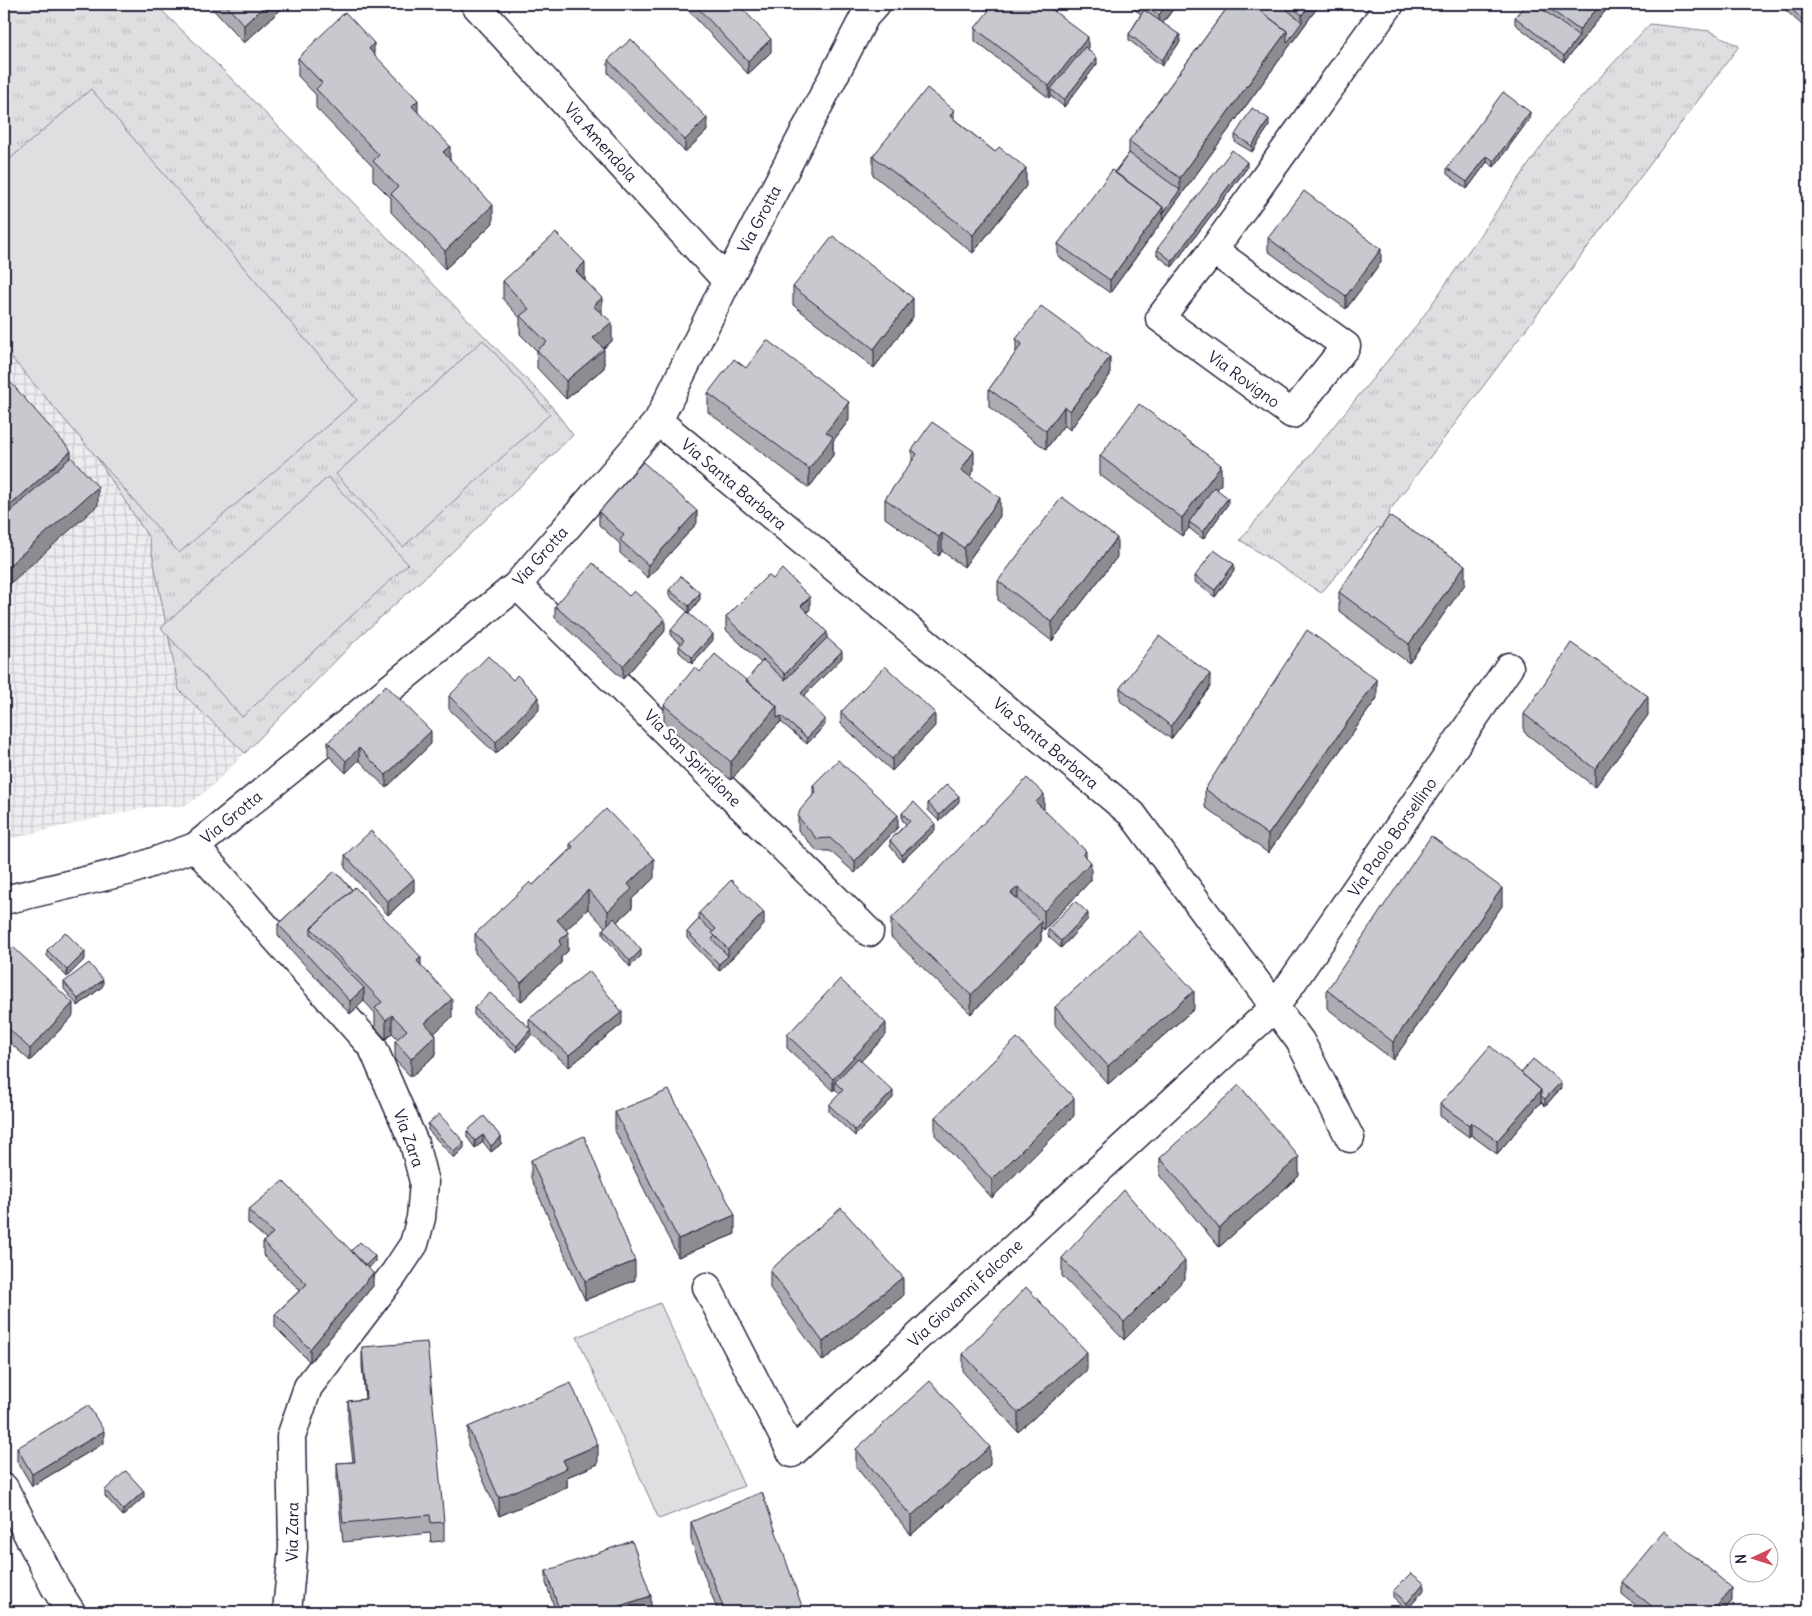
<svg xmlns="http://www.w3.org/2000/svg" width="1812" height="1616" viewBox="0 0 1812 1616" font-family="Delius,sans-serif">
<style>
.industrial{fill:url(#industrial-grid)}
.grass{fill:url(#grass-tufts);stroke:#80808e}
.park{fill:#dfdfe2;stroke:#80808e}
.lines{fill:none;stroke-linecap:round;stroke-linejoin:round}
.street-casing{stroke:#22223b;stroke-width:31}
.secondary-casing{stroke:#22223b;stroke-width:31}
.street{stroke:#fff;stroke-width:28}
.secondary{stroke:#fff;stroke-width:28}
.wall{fill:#acacb2;stroke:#22223b}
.shaded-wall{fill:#8c8c91;stroke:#22223b}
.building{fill:#c8c8cf;stroke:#22223b}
.labels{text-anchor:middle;stroke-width:5;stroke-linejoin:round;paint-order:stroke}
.street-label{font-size:16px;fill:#22223b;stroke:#fff}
</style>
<defs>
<pattern id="industrial-grid" width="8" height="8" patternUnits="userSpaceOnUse" patternTransform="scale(1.25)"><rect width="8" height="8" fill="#eeeef1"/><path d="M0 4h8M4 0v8" fill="none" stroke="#ccccd0"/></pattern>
<pattern id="grass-tufts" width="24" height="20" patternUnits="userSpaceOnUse" patternTransform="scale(1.25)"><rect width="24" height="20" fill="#dfdfe2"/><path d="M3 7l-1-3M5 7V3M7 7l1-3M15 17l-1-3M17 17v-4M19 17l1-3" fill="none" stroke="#bfbfc3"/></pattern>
</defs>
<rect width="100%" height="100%" fill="#fff"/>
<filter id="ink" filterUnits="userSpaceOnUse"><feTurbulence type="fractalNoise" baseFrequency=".02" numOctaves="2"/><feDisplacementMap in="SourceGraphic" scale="10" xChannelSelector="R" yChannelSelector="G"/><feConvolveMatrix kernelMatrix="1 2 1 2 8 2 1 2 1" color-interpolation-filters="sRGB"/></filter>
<g filter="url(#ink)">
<path class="industrial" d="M4 315 149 538 179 690 245 753 211 787 188 805 142 808 4 840Z"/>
<path class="grass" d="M4 4H155L220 67 545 398 573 435 446 558 358 638 245 753 179 690 149 538 4 315Z
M1650 24 1710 31 1739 46 1390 510 1387 526 1377 528 1321 593 1240 540 1420 321 1559 121Z"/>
<path class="park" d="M91 89 357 400 179 553 4 349V164Z
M483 340 550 414 403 547 336 474Z
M328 477 408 564 242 717 161 628Z
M660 1303 744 1486 659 1519 577 1337Z"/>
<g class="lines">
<g class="street-casing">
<path id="street" d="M475 4 727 281
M1213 250 1346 346 1292 414 1160 318 1213 250 1390 4
M658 421 1132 814 1300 1041 1350 1138
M517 585 869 932
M195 847 373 1048 414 1143 424 1182 421 1218 414 1244 394 1274 308 1387 291 1437 293 1548 287 1612
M4 900 131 870 195 847 517 585 658 421 727 281 865 16 876 4
M707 1287 792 1453 1275 1007 1509 667"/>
</g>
<g class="secondary-casing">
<path id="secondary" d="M4 1488 55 1587 71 1612"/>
</g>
<use href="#street" class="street"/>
<use href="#secondary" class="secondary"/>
</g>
<path class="wall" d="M208 4H287L244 43Z
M682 4H738L771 52 748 74Z
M1055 4V12L1088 49 1097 64 1064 107 1051 96 1049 98 975 41V28Z
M1127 4H1177L1163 23 1180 42 1162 66 1129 40V34L1141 14Z
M1230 4H1320L1110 293 1058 256V244L1129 153V141Z
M1526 4H1611L1564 62 1515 24V17Z
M1779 4H1808V20L1803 26Z
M374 55 418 112 493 223 445 269 391 212V198L373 180V167L316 108V95L298 76V58Z
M608 60 707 131 685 152 608 73Z
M1530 118 1494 167 1487 162 1467 189 1447 174V168Z
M954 119 995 152 1026 186 973 253 873 175V156Z
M1269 126 1252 152 1235 142V135Z
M1247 168 1172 267 1157 255V249Z
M1268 238 1381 262 1346 309 1268 251Z
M585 280 602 314 612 341 603 349 604 368 566 399 537 368V351L520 334V318L503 299V281Z
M793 287 913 317 874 368 793 305Z
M1016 339 1110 375 1070 430 1064 425 1046 449 989 407V389L1016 353Z
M746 368 849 420 833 441V455L809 488 708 412V393Z
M912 450 974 470 969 477 1000 516 964 567 942 551 939 556 885 518V499L912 462Z
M1100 456 1221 484 1217 490 1228 504 1203 539 1189 528 1182 536 1100 475Z
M599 512 697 523 648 578 620 553V544L599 525Z
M1117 557 1052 641 998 600V581Z
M1234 571 1215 597 1195 582V576Z
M773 579 810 609 807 613 842 658 804 696 825 725 807 744 781 722 777 725 731 780 664 723V705L746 681 761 663 726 630V617Z
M1465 584 1409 663 1339 611V592Z
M669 590 700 599 689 613 669 596Z
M555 606 665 631 623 679 555 618Z
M671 630 713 640 692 664 679 652V646L681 644 671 636Z
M1210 687 1171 739 1120 701V688Z
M449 696 539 710 496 754 449 709Z
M1377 698 1268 853 1205 807V789Z
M841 712 935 726 892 771 841 724Z
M1524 714 1648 715 1595 787 1524 732Z
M328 742 431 744 386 788 359 760 346 773 328 755Z
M813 785 898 827 855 873 830 851H817L798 830V817L813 795Z
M959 802 939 821 928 810V803Z
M1044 810 1086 857 1091 880 1044 930 1041 927V941L971 1014 891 937V919Z
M902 813 935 830 902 861 890 846V840L906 824 902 820Z
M570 843 654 878 632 899V908L617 922 641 956 630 967 603 935V929L605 927 588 909 566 930 568 951 561 957V963L521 1002 475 953V934L533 885 570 849Z
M345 855 414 891 388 915 345 868Z
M335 871 421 965 452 1017 434 1033 436 1054 411 1077 395 1060V1041L398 1039 392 1033 386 1039 375 1027V1013L364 1001 350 1014 278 936V924Z
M1502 906 1393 1060 1327 1008V990Z
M699 913 764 925 719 971 687 938V932L699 919Z
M1088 919 1061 948 1048 936V929Z
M47 950 85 959 67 977 47 956Z
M4 957 73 1016 30 1061 4 1037Z
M64 982 103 986 78 1006 64 989Z
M1055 1007 1194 1009 1108 1084 1055 1025Z
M474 1008 529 1028V1019L622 1024 569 1067 531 1033V1035L517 1052 474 1015Z
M787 1035H886L861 1061 893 1098 855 1136 829 1112V1105L840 1094 835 1089 833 1091 787 1048Z
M1561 1088 1545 1106 1541 1102 1497 1154 1471 1135 1469 1137 1440 1116V1104Z
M615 1112 735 1234 678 1257 615 1131Z
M1074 1116 992 1198 935 1135V1117Z
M428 1124 464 1148 454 1158 428 1130Z
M467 1131 501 1137V1144L491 1152 483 1142 475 1148 467 1137Z
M1160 1158 1299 1176 1219 1247 1160 1176Z
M531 1160 635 1280 585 1300 531 1178Z
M248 1210 351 1251 375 1262 368 1269 373 1286 310 1362 275 1327V1314L300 1290 263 1255V1242L266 1239 248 1223Z
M1062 1258 1185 1279 1124 1340 1062 1276Z
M770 1270 903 1296 823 1361 770 1288Z
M362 1347 444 1522V1541L431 1542 430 1533 343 1542 337 1482V1463L353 1462 348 1419V1401L365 1399 362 1366Z
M963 1354 1087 1370 1018 1432 963 1372Z
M468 1427 598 1464 567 1477V1487L499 1516 468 1445Z
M104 1443 32 1486 17 1461V1448Z
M856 1449 990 1465 911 1535 856 1467Z
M105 1490 144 1497 123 1516 105 1496Z
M691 1522 804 1612H718L691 1540Z
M546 1571 651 1608 639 1612H556L546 1583Z
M1622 1582 1732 1601 1723 1612H1644L1622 1594Z
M1424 1590 1407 1610 1393 1597V1591Z"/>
<path class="shaded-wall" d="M267 4H287L244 43V25Z
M1053 4H1055V14L1050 8Z
M1167 4H1177L1159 27V15Z
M1311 4H1320L1163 220V213L1180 190V178L1287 31 1302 22V15Z
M1601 4H1611L1564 62V56L1579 36V30Z
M1808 14V20L1803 26V20Z
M1180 35V42L1162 66V60Z
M1088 37V50L1051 89V96L1049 98V86Z
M771 39V52L748 74V61Z
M374 43V62L369 49Z
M1097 58V64L1064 107V100Z
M418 100V119L412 106Z
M954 110V128L950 116Z
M1530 112V118L1494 167V161Z
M707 118V131L685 152V140Z
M1269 119V126L1252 152V146Z
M450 146V164L443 152Z
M1487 156V162L1467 189V182Z
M1247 162V168L1172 267V261Z
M1026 168V186L973 253V235Z
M493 205V223L445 269V251Z
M1163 207V220L1110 293V280Z
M1381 249V262L1346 309V296Z
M585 262V281L576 271Z
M602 298V316L593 306Z
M913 298V317L874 368V349Z
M612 322V341L593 357V338Z
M604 349V368L566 399V381Z
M1110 357V375L1070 430V411Z
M849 402V420L833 441V455L809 488V469L826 432Z
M1064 407V425L1046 449V431Z
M71 451V475L4 535V511Z
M974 451V470L961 489V470Z
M1221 465V484L1192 524 1189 522V528L1182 536V518Z
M98 487V505L4 589V570Z
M1000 498V516L964 567V548Z
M1228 498V504L1203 539V532Z
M697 511V523L648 578V565Z
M942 533V551L939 556V537Z
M1117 538V557L1052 641V622Z
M1234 564V571L1215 597V590Z
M1465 565V584L1409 663V644Z
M700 593V599L689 613V606Z
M810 597V609L801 619V606Z
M665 619V631L623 679V666Z
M827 632V644L785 687V674Z
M713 634V640L692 664V657Z
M842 651V658L801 699V693Z
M1210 674V687L1171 739V726Z
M1377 680V698L1268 853V835Z
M1648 696V715L1595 787V769Z
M539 697V710L496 754V742Z
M777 706 781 716V722L777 725 731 780V762Z
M935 713V726L892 771V759Z
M825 719V725L807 744V738Z
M431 731V744L386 788V775Z
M359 748V760L346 773V761Z
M1044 794V813L1036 802Z
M959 796V802L939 821V815Z
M898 815V827L855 873V861Z
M935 824V830L902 861V855Z
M1086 851V867L1091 862V880L1044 930V911L1083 854Z
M654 859V878L632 899V908L608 930V911L628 884Z
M414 879V891L388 915V902Z
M1018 887V905L1011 893Z
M1502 888V906L1393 1060V1042Z
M588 890V909L557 938V920Z
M764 912V925L719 971V964L728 956V949Z
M1088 913V919L1061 948V941Z
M1041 922V941L971 1014V995Z
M568 932V951L561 957V963L521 1002V983L559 941Z
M641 950V956L630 967V961Z
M85 952V959L67 977V970Z
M421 957V975L417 961Z
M103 980V986L78 1006V999Z
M364 988V1001L350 1014V1001Z
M1194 991V1009L1108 1084V1066Z
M452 999V1017L425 1042V1023Z
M73 1003V1016L30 1061V1049Z
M622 1012V1024L569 1067V1055Z
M392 1015V1033L386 1039V1020Z
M886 1023V1035L838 1085 835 1082V1089L833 1091V1079Z
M531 1029V1035L517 1052V1046Z
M436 1035V1054L411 1077V1059Z
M1561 1082V1088L1545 1106V1099Z
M1541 1090V1102L1497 1154V1141Z
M893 1091V1098L855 1136V1130Z
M1074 1098V1116L992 1198V1180Z
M1471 1122V1135L1469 1137V1125Z
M483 1135V1142L475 1148V1141Z
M501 1137V1144L491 1152V1146Z
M464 1142V1148L454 1158V1152Z
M1299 1157V1176L1219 1247V1228Z
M735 1215V1234L678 1257V1239Z
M375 1256V1262L364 1273V1267Z
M635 1261V1280L585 1300V1281Z
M1185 1261V1279L1124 1340V1322Z
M373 1273V1286L310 1362V1349Z
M903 1277V1296L823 1361V1342Z
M1087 1352V1370L1018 1432V1413Z
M104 1431V1443L32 1486V1474Z
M598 1445V1464L567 1477V1487L499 1516V1498L563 1460Z
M990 1447V1465L911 1535V1516Z
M144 1491V1497L123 1516V1510Z
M1424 1583V1590L1407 1610V1603Z
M1732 1588V1601L1723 1612H1712Z
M651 1596V1608L639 1612H607V1610Z"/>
<path class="building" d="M225 4H267L244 25Z
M694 4H738L771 39 748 61Z
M994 4H1053L1050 8 1088 37 1049 86 975 28Z
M1144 4H1167L1159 15Z
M1230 4H1251L1287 31 1180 178 1129 141Z
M1251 4H1280L1302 22 1287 43V31Z
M1288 4H1311L1302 15Z
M1526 4H1535L1579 36 1564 56 1515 17Z
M1543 4H1601L1579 30Z
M1786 4H1808V14L1803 20Z
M1144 10 1180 35 1162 60 1129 34Z
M345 12 374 43 369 49 418 100 412 106 450 146 443 152 493 205 445 251 391 194 398 187 373 161 379 155 316 89 322 83 298 58Z
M631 39 707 118 685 140 608 60Z
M1085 47 1097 58 1064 100 1051 89Z
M927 88 954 110 950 116 995 152 999 147 1026 168 973 235 873 156Z
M1503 92 1530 112 1494 161 1487 156 1467 182 1447 168Z
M1252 108 1269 119 1252 146 1235 135Z
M1232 150 1247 162 1172 261 1157 249Z
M1129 153 1180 190 1163 213V207L1115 173Z
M1112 170 1163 207 1110 280 1058 244Z
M1304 191 1381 249 1346 296 1268 238Z
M556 233 585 262 576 271 602 298 593 306 612 322 593 338 604 349 566 381 537 350 547 342 520 316 529 309 503 281Z
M833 236 913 298 874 349 793 287Z
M1041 306 1110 357 1070 411 1064 407 1046 431 989 389 1022 344 1016 339Z
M767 340 849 402 826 432 833 437 809 469 708 393 734 359 746 368Z
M4 375 71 451 4 511Z
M1139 404 1221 465 1182 518 1100 456Z
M932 422 974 451 961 470 1000 498 964 548 942 533 939 537 885 499 917 454 912 450Z
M71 457 98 487 4 570V517Z
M643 462 697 511 648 565 620 540 624 535 599 512Z
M1214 487 1228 498 1203 532 1189 522Z
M1062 497 1117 538 1052 622 998 581Z
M1389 516 1465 565 1409 644 1339 592Z
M1214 550 1234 564 1215 590 1195 576Z
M593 563 629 596 634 591 665 619 623 666 555 606Z
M782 569 810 597 801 606 827 632 785 674 726 617 768 575 773 579Z
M681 576 700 593 689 606 669 590Z
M687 612 713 634 692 657 679 646 684 640 671 630Z
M1307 630 1377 680 1268 835 1205 789Z
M1159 636 1210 674 1171 726 1120 688Z
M827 638 842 651 801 693 825 719 807 738 781 716 777 718V706L746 681 763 660 785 680Z
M1571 643 1648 696 1595 769 1524 714Z
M715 654 777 706 731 762 664 705 695 667 700 672Z
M488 656 513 680 517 675 539 697 496 742 449 696Z
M885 666 935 713 892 759 841 712Z
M386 685 431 731 386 775 359 748 346 761 328 742Z
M838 760 898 815 855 861 830 838 817 839 798 817 800 810 816 792 813 785Z
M1027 778 1044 794 1036 802 1086 851 1083 854 1091 862 1044 911 1018 887 1011 893 1041 922 971 995 891 919Z
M947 784 959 796 939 815 928 803Z
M914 802 935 824 902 855 890 840 910 821 902 813Z
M606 809 654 859 628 884 632 889 608 911 588 890 557 920 568 932 559 941 561 945 521 983 475 934 530 882 533 885 573 847 570 843Z
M371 831 414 879 388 902 345 855Z
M1431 836 1502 888 1393 1042 1327 990Z
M335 871 352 890 311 928V934L364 988 350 1001 278 924Z
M731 880 764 912 728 949 712 933 716 929 699 913Z
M355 887 421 957 417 961 452 999 425 1023 436 1035 411 1059 395 1041 407 1030 392 1015 386 1020 375 1008 382 1002 311 928Z
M1075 901 1088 913 1061 941 1048 929Z
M614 918 641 950 630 961 603 929Z
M699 919 713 932 712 933 715 936 712 939 728 956 719 964 687 932Z
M1139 931 1194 991 1108 1066 1055 1007Z
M65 932 85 952 67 970 47 950Z
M13 947 73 1003 30 1049 4 1024V957Z
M89 963 103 980 78 999 64 982Z
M589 971 622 1012 569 1055 529 1019Z
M840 979 886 1023 833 1079 787 1035Z
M490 993 531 1029 517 1046 474 1008Z
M1017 1038 1074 1098 992 1180 935 1117Z
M1490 1046 1541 1090 1497 1141 1471 1122 1469 1125 1440 1104Z
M858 1058 893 1091 855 1130 829 1105 843 1090 835 1082Z
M1533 1059 1561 1082 1545 1099 1541 1096V1090L1521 1073Z
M1239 1085 1299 1157 1219 1228 1160 1158Z
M669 1090 735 1215 678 1239 615 1112Z
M439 1114 464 1142 454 1152 428 1124Z
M484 1116 501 1137 491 1146 483 1135 475 1141 467 1131Z
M584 1136 635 1261 585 1281 531 1160Z
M283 1181 373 1273 310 1349 275 1314 307 1284 263 1242 273 1233 248 1210Z
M1124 1190 1185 1261 1124 1322 1062 1258Z
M841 1208 903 1277 823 1342 770 1270Z
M360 1242 375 1256 365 1266 351 1251Z
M1026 1287 1087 1352 1018 1413 963 1354Z
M427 1342 444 1522 431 1523 430 1515 343 1523 337 1463 355 1462 348 1401 366 1399 362 1347Z
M930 1381 990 1447 911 1516 856 1449Z
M571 1383 598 1445 563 1460 567 1468 499 1498 468 1427Z
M88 1405 104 1431 32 1474 17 1448Z
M126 1471 144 1491 123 1510 105 1490Z
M762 1492 804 1612H725L691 1522Z
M1664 1531 1732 1588 1712 1612H1659L1622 1582Z
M632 1541 651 1596 607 1610 608 1612H560L546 1571Z
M1411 1573 1424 1583 1407 1603 1393 1591Z"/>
</g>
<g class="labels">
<g class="street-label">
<text transform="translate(601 142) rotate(48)" y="6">Via Amendola</text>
<text transform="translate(759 219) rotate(-62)" y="6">Via Grotta</text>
<text transform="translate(1244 379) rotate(36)" y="6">Via Rovigno</text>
<text transform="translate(734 484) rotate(40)" y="6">Via Santa Barbara</text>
<text transform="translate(540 556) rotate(-48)" y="6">Via Grotta</text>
<text transform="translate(1046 743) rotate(40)" y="6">Via Santa Barbara</text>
<text transform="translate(693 758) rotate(45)" y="6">Via San Spiridione</text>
<text transform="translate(231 817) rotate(-39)" y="6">Via Grotta</text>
<text transform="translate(1392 837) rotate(-55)" y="6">Via Paolo Borsellino</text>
<text transform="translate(409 1138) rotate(70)" y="6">Via Zara</text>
<text transform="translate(965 1293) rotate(-43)" y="6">Via Giovanni Falcone</text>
<text transform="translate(292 1532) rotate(-89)" y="6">Via Zara</text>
</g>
</g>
<rect width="1812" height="1616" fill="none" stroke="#fff" stroke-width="20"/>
<rect x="10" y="10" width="1792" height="1596" fill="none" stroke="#22223b" stroke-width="2" filter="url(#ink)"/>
<g transform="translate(1754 1558) rotate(266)"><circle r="24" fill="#ffffff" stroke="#a7a7b1"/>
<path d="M0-4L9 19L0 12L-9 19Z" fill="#d1495b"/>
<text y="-8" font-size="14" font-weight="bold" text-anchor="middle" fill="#22223b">N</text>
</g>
</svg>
